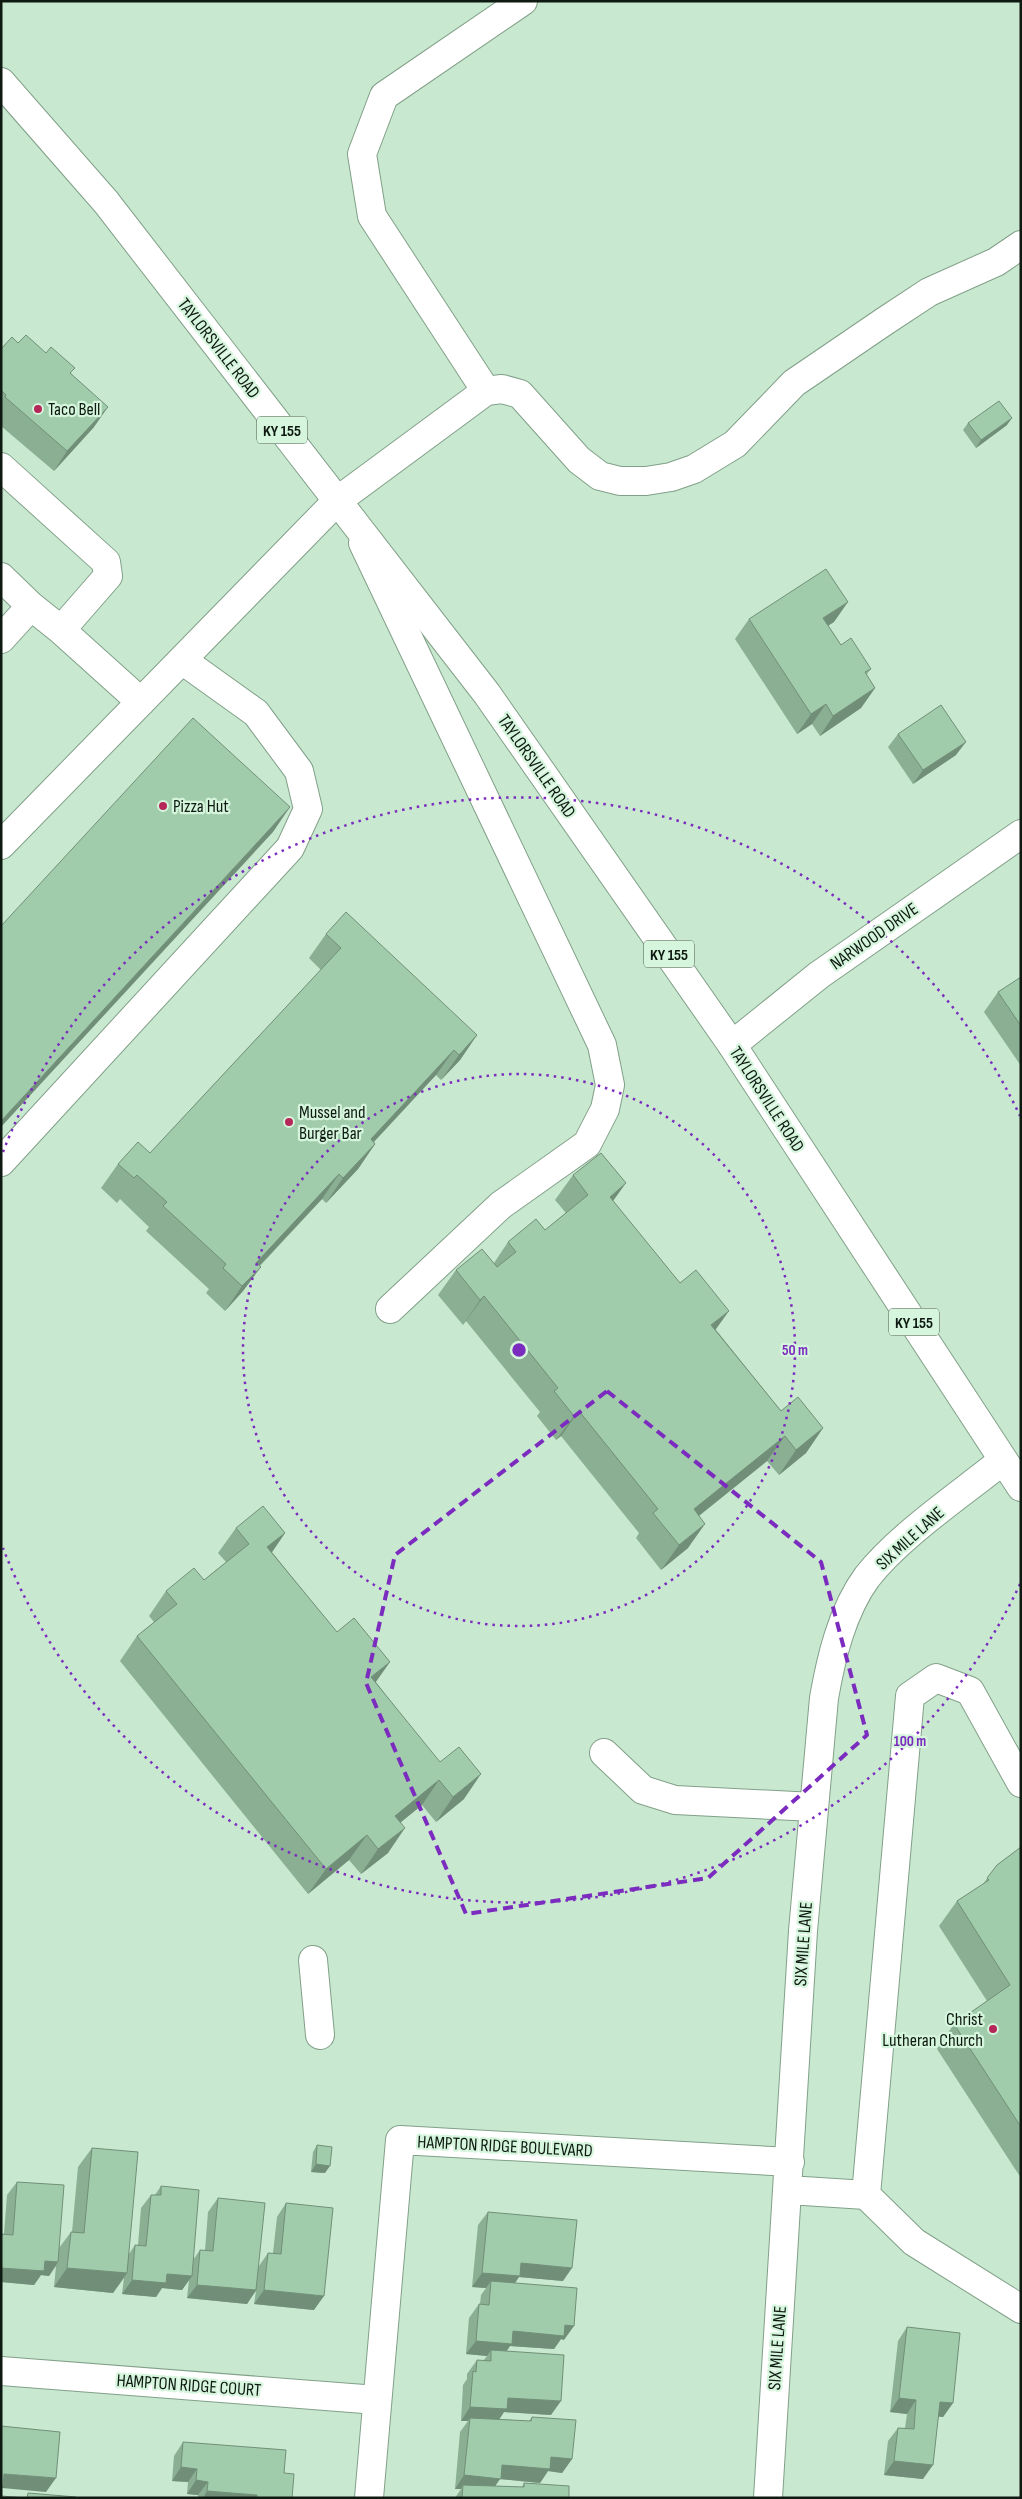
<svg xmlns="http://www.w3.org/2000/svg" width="1022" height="2499" viewBox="0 0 1022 2499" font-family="'Sofia Sans Condensed',sans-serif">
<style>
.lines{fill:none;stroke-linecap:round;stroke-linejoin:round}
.minor-casing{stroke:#82a089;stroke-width:30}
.major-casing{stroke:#82a089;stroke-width:30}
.minor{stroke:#fff;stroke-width:28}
.major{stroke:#fff;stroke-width:28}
.wall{fill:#8aaf93}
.shaded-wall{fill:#718f78}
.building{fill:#a1ccab;stroke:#718f78}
.marked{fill:none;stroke:#7b2cbf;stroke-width:4;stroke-dasharray:10 6;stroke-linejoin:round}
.ring{fill:none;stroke:#7b2cbf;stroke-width:2.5;stroke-dasharray:2.5 5}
.poi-dot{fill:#b52759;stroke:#d5f5dc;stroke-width:2}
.labels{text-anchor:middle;stroke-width:4.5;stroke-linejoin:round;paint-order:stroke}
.shield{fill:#d5f5dc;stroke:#4a5b4e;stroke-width:1}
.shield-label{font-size:16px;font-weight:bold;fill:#0e1911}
.street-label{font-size:18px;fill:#0e1911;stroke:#d5f5dc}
.poi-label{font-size:18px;fill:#0e1911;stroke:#d5f5dc;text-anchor:start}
.centre{fill:#7b2cbf;stroke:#d5f5dc;stroke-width:2.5}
.ring-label{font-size:15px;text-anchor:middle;font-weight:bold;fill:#7b2cbf;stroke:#d5f5dc;stroke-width:4.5;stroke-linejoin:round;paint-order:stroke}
</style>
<rect width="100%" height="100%" fill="#c8e8cf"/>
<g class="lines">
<g class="minor-casing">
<path id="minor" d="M486 391 372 216 362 154 384 96 523 1
M1 467 106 562 108 576 61 630
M363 543 602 1045 610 1085 605 1109 587 1144 501 1205 390 1309
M1 577 31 606 61 630 141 702
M1 639 31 606
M1 845 337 501 486 391 502 389 520 394 579 460 600 476 620 481H646L671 477 694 469 735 444 794 383 885 321 929 292 996 262 1021 245
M732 1045 819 975 1021 834
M1 1162 290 848 308 809 299 771 256 713 182 660
M604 1753 643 1790 675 1800 814 1807
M313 1960 320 2035
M788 2190 866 2195 914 2242 1021 2309
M866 2195 910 1696 936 1678 970 1691 1021 1783
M1 2371 377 2400
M369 2498 400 2140 790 2162
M768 2498 803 1931 824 1698C831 1658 842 1611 867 1577 900 1535 960 1495 1002 1461"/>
</g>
<g class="major-casing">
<path id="major" d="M1 82 106 202 487 694 732 1045 1021 1487"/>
</g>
<use href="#minor" class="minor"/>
<use href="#major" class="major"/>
</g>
<path class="wall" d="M18 343 46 353 71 373 94 427 54 471 1 426V349Z
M968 423 1007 425 976 448 963 430Z
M749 619 834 622 828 625 841 645 871 669 866 675 875 688 861 708 820 736 812 724 797 734 735 639Z
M898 734 956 755 913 784 888 747Z
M326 934 477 1035 460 1060 441 1080 436 1075 374 1142 375 1144 358 1169 326 1203 322 1199 260 1266 243 1291 225 1311 206 1293 209 1289 146 1231 149 1227 120 1199 117 1203 101 1188 118 1164 150 1153 321 970 309 958Z
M1021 977V1066L984 1012 998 992Z
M573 1175 613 1201 781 1411 823 1428 806 1453 779 1475 767 1461 699 1516 688 1548 661 1570 636 1538 639 1533 561 1436 556 1440 537 1416 540 1412 466 1321 463 1325 438 1295 456 1270 494 1263 508 1242 545 1230 566 1213 555 1200Z
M236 1528 285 1533 272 1552 376 1682 464 1799 436 1822 422 1805 400 1822 388 1853 361 1874 349 1860 308 1894 120 1661 137 1636 154 1622 149 1616 166 1591 204 1580 226 1562 218 1553Z
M1021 1847V2178L937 2049 954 2024 987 2001 939 1926 957 1901 983 1884 997 1865Z
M317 2145 325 2173 311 2172 313 2152Z
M92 2148 129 2254 135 2245H138L141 2208 151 2195H155L161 2186 193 2260 200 2250H205L208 2212 218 2198 259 2266 268 2253H273L277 2217 286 2203 314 2310 254 2304 256 2291 247 2304 187 2298 189 2280 182 2290 162 2288 156 2297 122 2294 124 2278 113 2293 54 2287 56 2266 49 2276 41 2275 34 2285 1 2282V2234H4L7 2195 17 2182 59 2248 71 2232H72L78 2167Z
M488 2212 563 2281 519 2277 515 2283 564 2340 561 2339 554 2349 510 2346 507 2351 551 2415 504 2412 499 2419 529 2421 532 2417 572 2459 562 2473 548 2471 540 2483 500 2479 495 2486 522 2487 524 2483 569 2498H455L461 2489H455L460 2432 468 2421H461L463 2385 467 2379V2374L477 2360 483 2361 487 2356 466 2354 469 2318 479 2304H480L481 2295 486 2288 472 2287 478 2225Z
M907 2327 953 2403 943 2417 938 2416 923 2479 884 2475 888 2441 898 2428H905L907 2414 890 2412 898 2341Z
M183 2442 284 2473 292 2498H198V2495L187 2494 188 2482 172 2481 174 2456Z"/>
<path class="shaded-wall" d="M108 407 94 427 54 471 67 451Z
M1012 418 1007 425 976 448 981 440Z
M848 602 834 622 809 638 823 618Z
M875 688 861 708 820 736 833 716Z
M826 704 812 724 797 734 811 714Z
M966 742 956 755 913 784 923 770Z
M290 807 273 832 1 1127V1121Z
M477 1035 460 1060 441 1080 459 1055Z
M454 1050 436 1075 353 1164 371 1139Z
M375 1144 358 1169 326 1203 343 1178Z
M339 1174 322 1199 241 1285 256 1263Z
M626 1183 608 1208 610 1197Z
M261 1267 243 1291 225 1311 242 1286Z
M484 1296 466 1321 463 1325 480 1300Z
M729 1311 711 1336V1325Z
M579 1411 561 1436 556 1440 574 1416Z
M823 1428 806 1453 779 1475 796 1450Z
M785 1436 767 1461 676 1534 694 1509Z
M705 1524 688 1548 661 1570 679 1545Z
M285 1533 268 1558 267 1547Z
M390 1662 373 1686 371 1677Z
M481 1774 464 1799 436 1822 453 1797Z
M439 1780 422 1805 378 1841 395 1816Z
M405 1828 388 1853 361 1874 378 1849Z
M367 1835 349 1860 308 1894 326 1869Z
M316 2164 330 2166 325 2173 311 2172Z
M45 2261 58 2262 49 2276 41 2275 34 2285 1 2282V2268Z
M521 2263 572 2268 563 2281 519 2277 510 2290 491 2281 486 2288 472 2287 482 2273Z
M67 2268 127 2273 113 2293 54 2287Z
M167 2274 192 2276 182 2290 162 2288 156 2297 122 2294 132 2280Z
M197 2285 256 2290 247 2304 187 2298Z
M264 2290 324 2296 314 2310 254 2304Z
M565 2325 574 2326 564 2340 561 2339 554 2349 510 2346 502 2357 491 2350 487 2356 466 2354 476 2341 513 2331Z
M508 2398 561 2401 551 2415 504 2412 497 2423 470 2418 468 2421H461L470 2407Z
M899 2398 916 2400 907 2414 890 2412Z
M940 2402 953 2403 943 2417 930 2416Z
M551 2457 572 2459 562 2473 548 2471 540 2483 500 2479 491 2492 463 2485 461 2489H455L464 2475 502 2465Z
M894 2461 933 2465 923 2479 884 2475Z
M181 2467 197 2469 188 2482 172 2481Z
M4 2474 56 2478 46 2492 2 2488 1 2489V2477Z
M196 2480 208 2482 198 2495 187 2494Z
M207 2491 257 2495 255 2498H203Z"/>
<path class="building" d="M26 335 46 353 51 347 75 368 70 373 108 407 67 451 5 397 6 395 1 390V349L12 337 18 343Z
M999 401 1012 418 981 440 968 423Z
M826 569 848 602 823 618 841 645 851 638 871 669 865 672 875 688 833 716 826 704 811 714 749 619Z
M941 705 966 742 923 770 898 734Z
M193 718 290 807 1 1121V926Z
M346 912 477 1035 459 1055 454 1050 371 1139 375 1144 343 1178 339 1174 256 1263 261 1267 242 1286 223 1268 226 1264 163 1206 167 1202 137 1175 134 1178 118 1164 138 1142 150 1153 341 948 326 934Z
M1021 977V1026L998 992Z
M601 1153 626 1183 610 1197 680 1283 696 1270 729 1311 711 1325 781 1411 798 1397 823 1428 796 1450 785 1436 694 1509 705 1524 679 1545 653 1513 658 1509 579 1411 574 1416 554 1391 558 1388 484 1296 480 1300 456 1270 482 1249 497 1267 516 1252 508 1242 536 1219 545 1230 588 1195 573 1175Z
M263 1506 285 1533 267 1547 337 1632 354 1618 390 1662 371 1677 440 1762 459 1747 481 1774 453 1797 439 1780 395 1816 405 1828 378 1849 367 1835 326 1869 137 1636 177 1604 166 1591 194 1568 204 1580 249 1544 236 1528Z
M1021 1847V2127L954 2024 1010 1985 957 1901 989 1880 987 1878 997 1865Z
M317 2145 332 2147 330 2166 316 2164Z
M92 2148 138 2152 127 2273 67 2268 71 2232 84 2233Z
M17 2182 64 2185 58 2262 45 2261 44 2271 1 2268V2234L13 2235Z
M161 2186 199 2190 192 2276 167 2274 166 2283 132 2280 135 2245 146 2246 151 2195H161Z
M218 2198 265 2203 256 2290 197 2285 200 2250 213 2251Z
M286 2203 333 2208 324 2296 264 2290 268 2253 281 2254Z
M488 2212 577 2220 572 2268 521 2263 520 2276 482 2273Z
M491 2281 577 2288 574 2326 565 2325 564 2336 513 2331 512 2344 476 2341 479 2304 489 2305Z
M907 2327 960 2333 953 2403 940 2402 933 2465 894 2461 898 2428 914 2429 916 2400 899 2398Z
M491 2350 564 2355 561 2401 508 2398 507 2409 470 2407 473 2371 476 2372 477 2360 491 2361Z
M532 2417 576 2420 572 2459 551 2457 550 2469 502 2465 501 2479 464 2475 470 2418 531 2421Z
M1 2426 60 2432 56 2478 4 2474 3 2487H1Z
M183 2442 286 2450 284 2473 294 2474 292 2498H257V2495L207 2491 208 2482 196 2480 197 2469 181 2467Z
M524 2483 569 2486V2498H462L463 2485 524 2487Z
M28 2493 76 2497V2498H1V2496L27 2498Z"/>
<path class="marked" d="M607 1391 821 1562 867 1735 708 1878 466 1914 366 1683 395 1555Z"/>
<g class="ring">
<circle cx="519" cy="1350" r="276"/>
<path d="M1020 1584A553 553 0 0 1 3 1548M3 1152A553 553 0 0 1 1020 1116"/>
</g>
<g class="poi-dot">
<circle cx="38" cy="409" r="5"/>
<circle cx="163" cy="806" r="5"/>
<circle cx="289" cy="1122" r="5"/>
<circle cx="993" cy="2029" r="5"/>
</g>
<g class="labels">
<g class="shield">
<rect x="257" y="416.5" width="50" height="27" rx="4"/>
<rect x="644" y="940.5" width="50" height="27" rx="4"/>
<rect x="889" y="1308.5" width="50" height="27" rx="4"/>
</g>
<g class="shield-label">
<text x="282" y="436">KY 155</text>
<text x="669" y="960">KY 155</text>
<text x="914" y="1328">KY 155</text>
</g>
<g class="street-label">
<text transform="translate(219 348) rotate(52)" y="6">TAYLORSVILLE ROAD</text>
<text transform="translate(537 766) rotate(55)" y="6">TAYLORSVILLE ROAD</text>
<text transform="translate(874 936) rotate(-35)" y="6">NARWOOD DRIVE</text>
<text transform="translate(767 1099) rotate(57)" y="6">TAYLORSVILLE ROAD</text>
<text transform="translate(910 1538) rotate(-42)" y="6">SIX MILE LANE</text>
<text transform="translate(803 1944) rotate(-86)" y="6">SIX MILE LANE</text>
<text transform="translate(505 2146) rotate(3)" y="6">HAMPTON RIDGE BOULEVARD</text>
<text transform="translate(777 2348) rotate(-86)" y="6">SIX MILE LANE</text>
<text transform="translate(189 2385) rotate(4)" y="6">HAMPTON RIDGE COURT</text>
</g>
<g class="poi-label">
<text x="48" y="415">Taco Bell</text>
<text x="173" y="812">Pizza Hut</text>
<text x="299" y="1118">Mussel and<tspan x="299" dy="21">Burger Bar</tspan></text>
<text x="983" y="2025" text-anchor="end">Christ<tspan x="983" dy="21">Lutheran Church</tspan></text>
</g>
</g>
<circle cx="519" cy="1350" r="8" class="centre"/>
<g class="ring-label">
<text x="795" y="1355">50 m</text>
<text x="910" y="1746">100 m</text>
</g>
<rect width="1022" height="2499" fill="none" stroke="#0e1911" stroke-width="5"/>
</svg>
